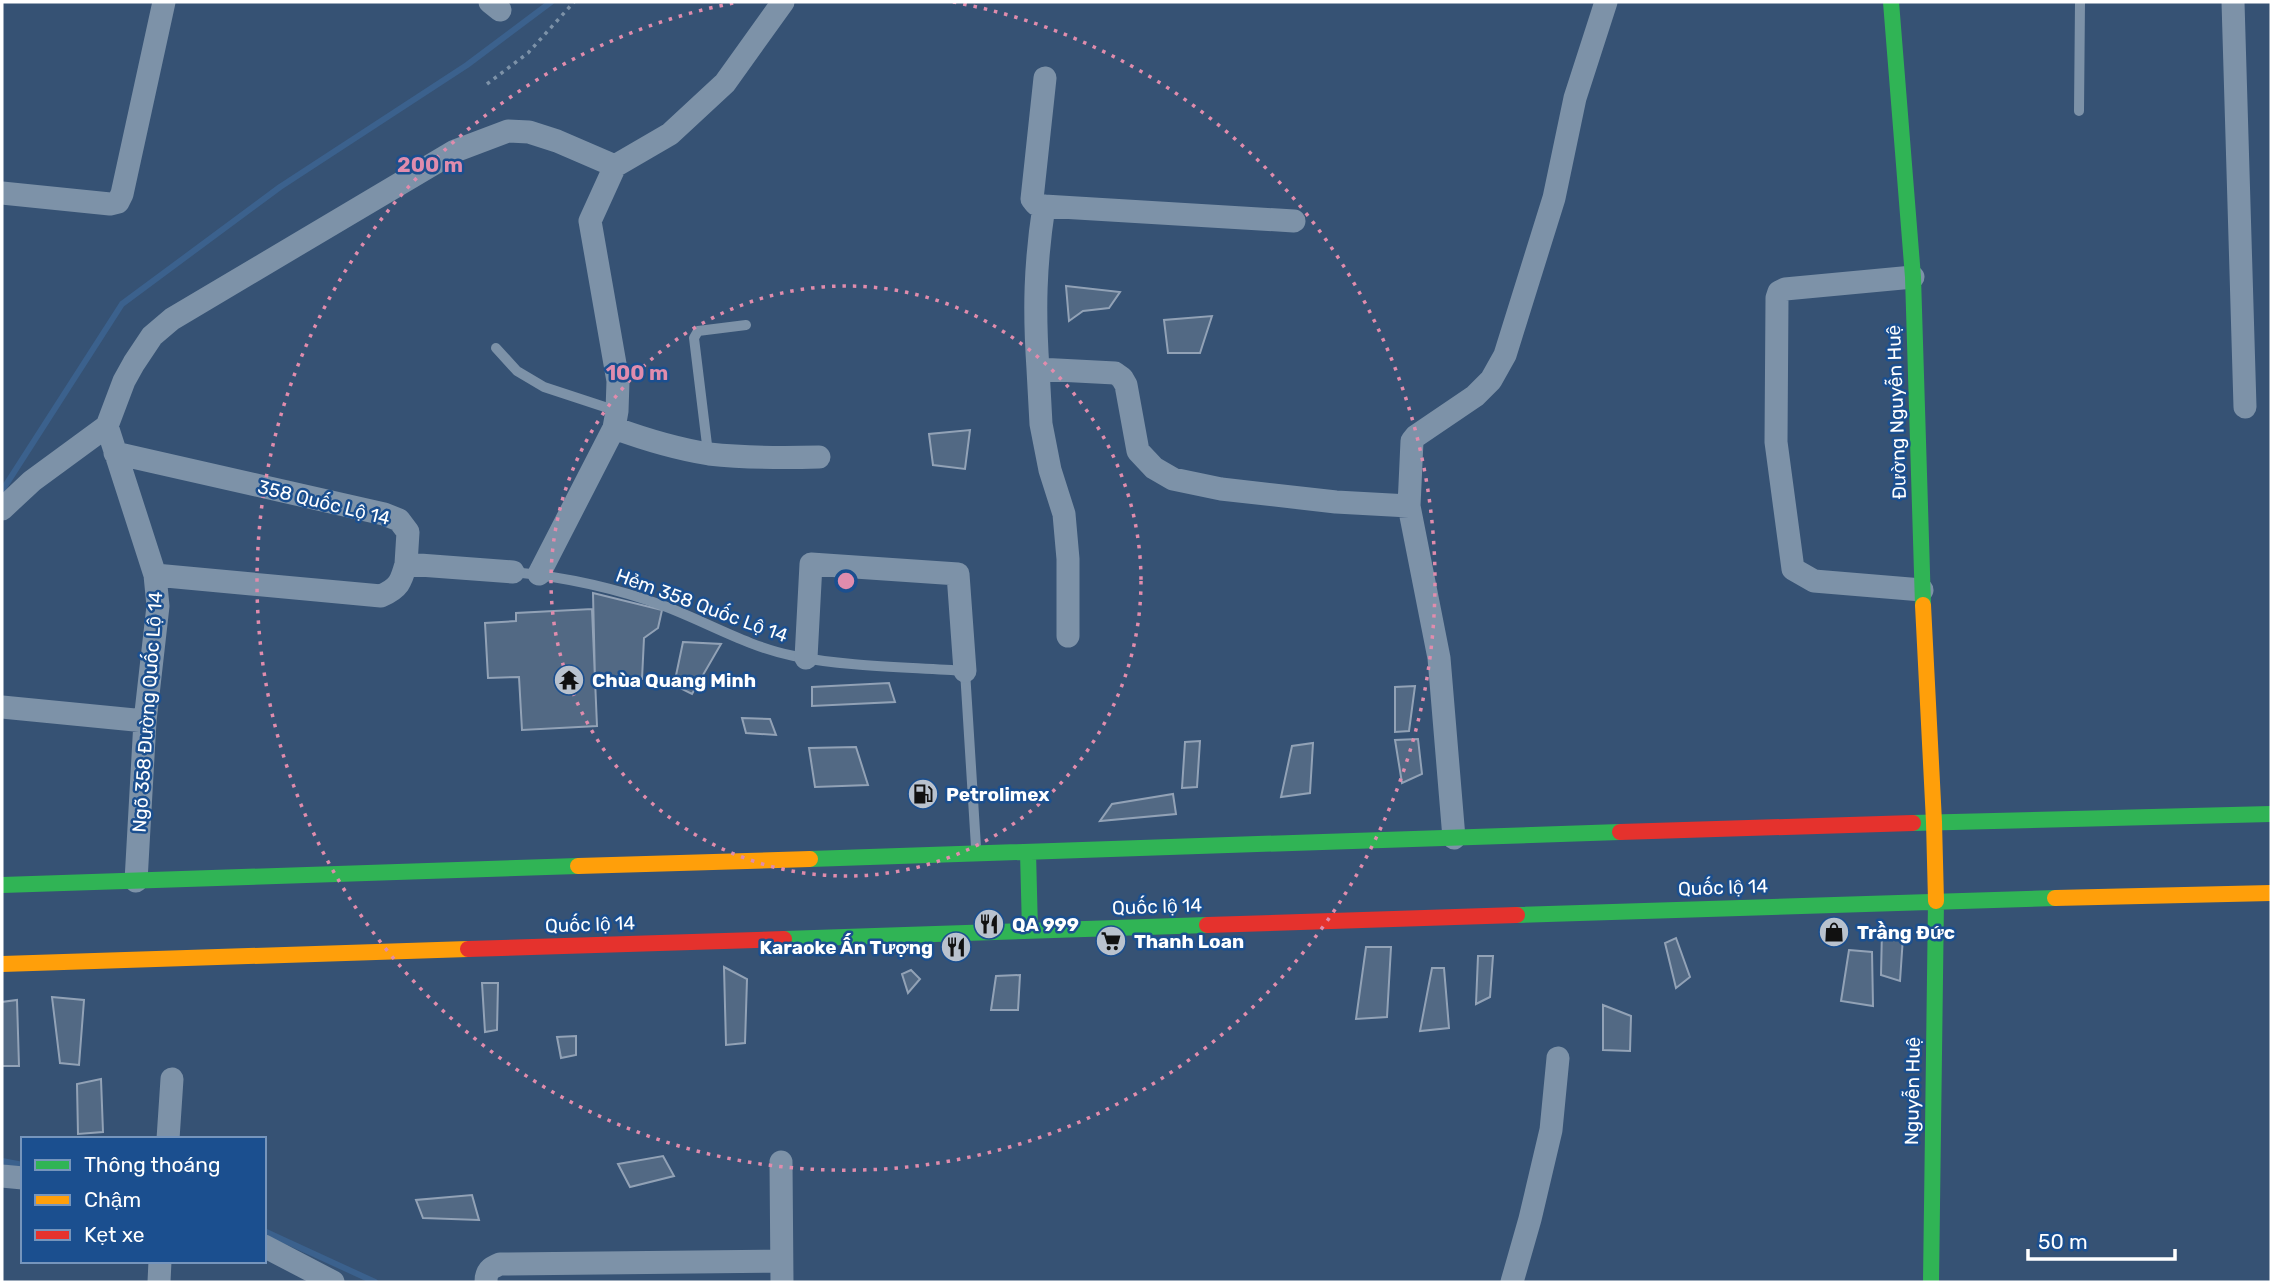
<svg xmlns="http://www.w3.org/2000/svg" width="2273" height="1284" viewBox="0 0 2273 1284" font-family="Rubik,sans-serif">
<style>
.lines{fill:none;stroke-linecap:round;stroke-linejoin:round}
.stream{stroke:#3b618d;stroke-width:6}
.building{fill:#526984;stroke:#92a2b6;stroke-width:2}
.path{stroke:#7d92a8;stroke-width:3.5;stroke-dasharray:3.5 5;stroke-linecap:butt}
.lane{stroke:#7d92a8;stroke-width:10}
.street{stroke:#7d92a8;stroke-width:23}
.fast{stroke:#30b455;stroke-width:16}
.slow{stroke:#ff9f0a;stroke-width:16}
.jam{stroke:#e5322d;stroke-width:16}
.ring{fill:none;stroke:#e08cad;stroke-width:3.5;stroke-dasharray:3.5 7}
.labels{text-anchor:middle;stroke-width:5;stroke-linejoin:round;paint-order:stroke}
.street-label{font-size:19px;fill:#fff;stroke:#1b4f8f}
.poi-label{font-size:19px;font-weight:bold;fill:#fff;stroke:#1b4f8f;text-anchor:start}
.centre{fill:#e08cad;stroke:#1b4f8f;stroke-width:3.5}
.ring-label{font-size:21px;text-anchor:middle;font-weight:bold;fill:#e08cad;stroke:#1b4f8f;stroke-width:5;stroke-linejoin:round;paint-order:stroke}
</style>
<rect width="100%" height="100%" fill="#365274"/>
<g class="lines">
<path class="stream" d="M2 491 122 304 280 187 467 65 551 2
M2 1161 23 1165
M264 1231 375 1282"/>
</g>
<path class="building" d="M1066 286 1120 292 1109 308 1083 311 1069 321Z
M1212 316 1200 353H1168L1164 320Z
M970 430 965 469 933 465 929 434Z
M593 593 662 610 658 628 644 638 642 679 595 681Z
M592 609 597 726 522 730 519 677 488 678 485 623 516 621V613Z
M683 642 721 644 692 694 674 685Z
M889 683 895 702 812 706V687Z
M1415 686 1409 731 1395 732V687Z
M742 718 770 719 776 735 746 733Z
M1418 739 1422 774 1402 783 1395 740Z
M1200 741 1197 787 1182 788 1185 742Z
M1313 743 1310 793 1281 797 1292 746Z
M856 747 868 785 815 787 809 748Z
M1173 794 1176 814 1100 821 1112 804Z
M1882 930 1903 937 1900 981 1881 975Z
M1676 938 1690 977 1676 988 1665 943Z
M1366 947H1391L1387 1017 1356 1019Z
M1849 950 1872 952 1873 1006 1841 1001Z
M1478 956H1493L1490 997 1476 1004Z
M724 967 747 979 745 1043 726 1045Z
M1432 968H1444L1449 1028 1420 1031Z
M911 970 920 979 908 993 902 974Z
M1020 975 1018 1010H991L996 976Z
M482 983H498L497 1030 485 1032Z
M52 997 84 1000 79 1065 60 1063Z
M17 1000 19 1066H2V1002Z
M1603 1005 1631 1016 1630 1051 1603 1050Z
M576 1036V1055L561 1058 557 1037Z
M101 1079 103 1132 78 1134 77 1084Z
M663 1156 674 1176 630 1187 618 1164Z
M472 1195 479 1220 423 1218 416 1200Z"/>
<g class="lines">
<path class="path" d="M487 84 528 53 574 2"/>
<path class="lane" d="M2079 111 2080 2
M496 348 517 371 544 387 617 411
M708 453 694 338 698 331 746 325
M513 572C564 577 616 588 664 606 707 622 748 647 794 656 847 667 910 667 965 671L976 847"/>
<path class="street" d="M490 2 500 10
M2233 2 2245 407
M1045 78 1032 199 1036 204 1044 206 1294 221
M2 193 110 204 118 202 122 194 164 2
M1044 206C1035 265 1034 310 1038 369L1115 373 1122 378 1126 385 1138 451 1154 468 1173 479 1221 489 1336 502 1409 506 1412 441 1416 436 1475 396 1491 380 1505 355 1554 198 1575 98 1606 2
M1913 277 1785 289 1779 292 1777 298 1776 442 1793 569 1814 581 1922 590
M1038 369 1041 424 1050 470 1064 514 1068 559V636
M107 426 155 575 158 606 145 721 136 881
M614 428C644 439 678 449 709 454 746 458 783 458 819 457
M115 453 384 514 399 520 408 532 406 564 513 572
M1409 506 1439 658 1454 838
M2 509 32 481 107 426 124 381 134 363 152 336 172 319 455 151 508 131 529 132 557 141 615 166 670 134 725 83 783 2
M539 574 614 428 617 411 618 381 590 221 615 166
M155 575 381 596C399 588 401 582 406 564
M806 658 811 564 958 574 965 671
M2 707 145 721
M168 1139 172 1079
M781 1162 782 1282
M2 1176 23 1178
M264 1246 333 1282
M159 1282 160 1261
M486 1282C486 1271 490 1268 500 1264L781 1261
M1512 1282 1530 1219 1551 1130 1558 1058"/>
<path class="fast" d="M1891 2 1913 277 1923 605
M1913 823 2271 814
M1028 852 1030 931
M810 859 1620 832
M2 885 578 866
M1517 915 2055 898
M784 939 1207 925
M1931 1282 1936 901"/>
<path class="slow" d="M1923 605 1934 822
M1934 822 1936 901
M578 866 810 859
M2055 898 2271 893
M2 964 468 949"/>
<path class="jam" d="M1620 832 1913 823
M1207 925 1517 915
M468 949 784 939"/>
</g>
<g class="ring">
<circle cx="846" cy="581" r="295"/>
<path d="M953 2A589 589 0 1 1 739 2"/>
</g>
<defs>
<g id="temple-disc" transform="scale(1.575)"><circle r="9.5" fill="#b9c2ce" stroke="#1b4f8f"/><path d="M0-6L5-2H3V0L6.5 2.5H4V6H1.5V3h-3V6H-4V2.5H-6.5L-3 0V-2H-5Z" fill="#111"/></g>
<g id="fuel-disc" transform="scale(1.575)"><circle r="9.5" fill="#b9c2ce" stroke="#1b4f8f"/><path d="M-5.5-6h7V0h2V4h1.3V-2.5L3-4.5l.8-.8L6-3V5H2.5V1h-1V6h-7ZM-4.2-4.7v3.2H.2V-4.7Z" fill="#111"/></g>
<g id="restaurant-disc" transform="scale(1.575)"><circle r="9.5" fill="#b9c2ce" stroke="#1b4f8f"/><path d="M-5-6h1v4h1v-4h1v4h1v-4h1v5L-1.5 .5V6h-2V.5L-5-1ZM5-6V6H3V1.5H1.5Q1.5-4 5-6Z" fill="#111"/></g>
<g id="shop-disc" transform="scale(1.575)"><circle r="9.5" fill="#b9c2ce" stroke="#1b4f8f"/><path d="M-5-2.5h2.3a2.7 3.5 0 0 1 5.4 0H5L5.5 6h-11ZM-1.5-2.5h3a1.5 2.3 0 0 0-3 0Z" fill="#111"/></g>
<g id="supermarket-disc" transform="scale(1.575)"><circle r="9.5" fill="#b9c2ce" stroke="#1b4f8f"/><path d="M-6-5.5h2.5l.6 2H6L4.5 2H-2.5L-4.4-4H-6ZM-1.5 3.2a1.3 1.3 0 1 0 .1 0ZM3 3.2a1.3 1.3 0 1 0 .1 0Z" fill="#111"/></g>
</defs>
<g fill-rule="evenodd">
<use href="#temple-disc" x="569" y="680"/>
<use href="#fuel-disc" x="923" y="794"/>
<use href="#restaurant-disc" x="989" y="924"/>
<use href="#shop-disc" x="1834" y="932"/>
<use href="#supermarket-disc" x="1111" y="941"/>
<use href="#restaurant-disc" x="956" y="947"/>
</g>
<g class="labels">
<g class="street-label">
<text transform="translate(1896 412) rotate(-92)" y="7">Đường Nguyễn Huệ</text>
<text transform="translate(324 502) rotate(14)" y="7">358 Quốc Lộ 14</text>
<text transform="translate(702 605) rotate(20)" y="7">Hẻm 358 Quốc Lộ 14</text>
<text transform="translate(147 712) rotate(-86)" y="7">Ngõ 358 Đường Quốc Lộ 14</text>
<text transform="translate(1723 887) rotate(-2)" y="7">Quốc lộ 14</text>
<text transform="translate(1157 906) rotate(-2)" y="7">Quốc lộ 14</text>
<text transform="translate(590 924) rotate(-2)" y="7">Quốc lộ 14</text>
<text transform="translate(1912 1091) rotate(-89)" y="7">Nguyễn Huệ</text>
</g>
<g class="poi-label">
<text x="592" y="687">Chùa Quang Minh</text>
<text x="946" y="801">Petrolimex</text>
<text x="1012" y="931">QA 999</text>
<text x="1857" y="939">Trầng Đức</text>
<text x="1134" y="948">Thanh Loan</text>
<text x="933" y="954" text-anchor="end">Karaoke Ấn Tượng</text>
</g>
</g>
<circle cx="846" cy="581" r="10" class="centre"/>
<g class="ring-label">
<text x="430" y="172">200 m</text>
<text x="637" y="380">100 m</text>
</g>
<rect width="2273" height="1284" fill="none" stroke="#ffffff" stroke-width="7"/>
<rect x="21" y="1137" width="245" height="126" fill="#1b4f8f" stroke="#7695bc" stroke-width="2"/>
<rect x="35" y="1160" width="35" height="10" fill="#30b455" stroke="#7695bc" stroke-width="2"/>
<text x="84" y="1172" font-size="21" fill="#ffffff">Thông thoáng</text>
<rect x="35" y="1195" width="35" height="10" fill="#ff9f0a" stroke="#7695bc" stroke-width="2"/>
<text x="84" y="1207" font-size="21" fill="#ffffff">Chậm</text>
<rect x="35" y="1230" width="35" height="10" fill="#e5322d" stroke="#7695bc" stroke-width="2"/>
<text x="84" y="1242" font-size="21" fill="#ffffff">Kẹt xe</text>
<path d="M2028 1249v10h147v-10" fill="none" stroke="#ffffff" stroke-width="3.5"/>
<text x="2038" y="1249" font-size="21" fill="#ffffff" stroke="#1b4f8f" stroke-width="5" paint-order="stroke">50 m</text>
</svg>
